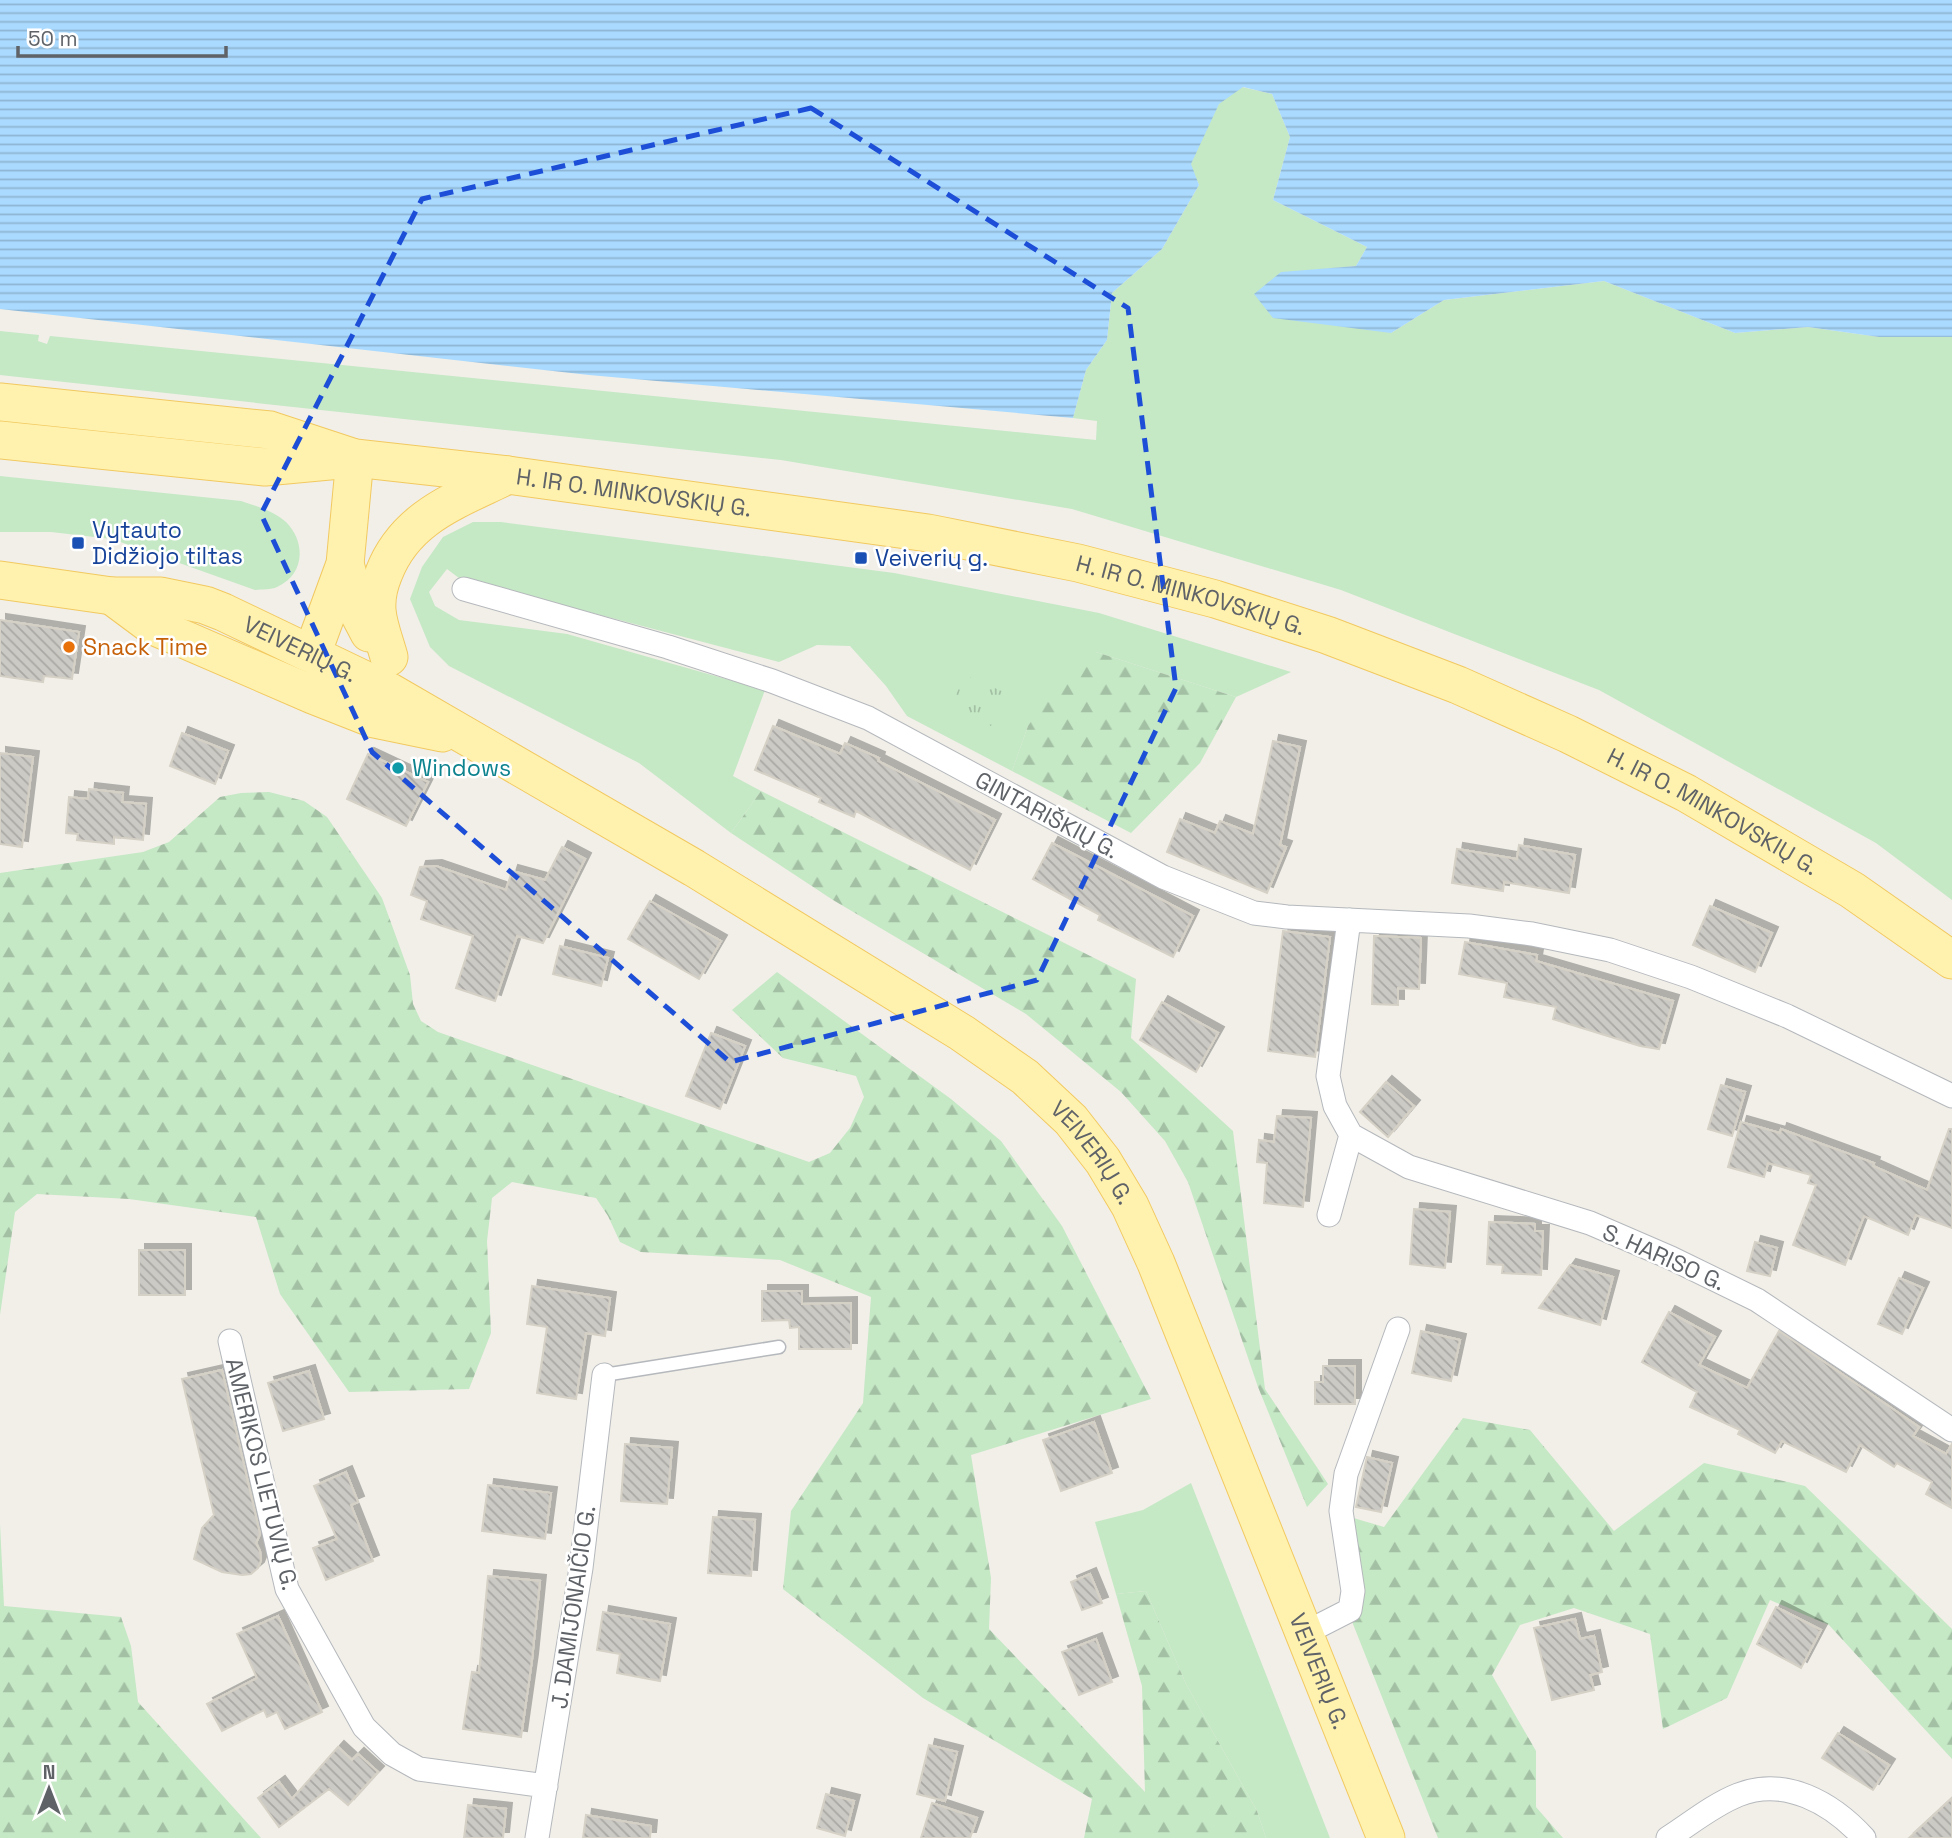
<svg xmlns="http://www.w3.org/2000/svg" width="1952" height="1838" viewBox="0 0 1952 1838" font-family="'Space Grotesk',sans-serif">
<style>
.grass{fill:#c5e8c5}
.forest{fill:url(#forest-firs)}
.park{fill:url(#park-tufts)}
.water{fill:url(#water-rules)}
.building{fill:url(#building-back-hatch);stroke:#d6d1c6;stroke-width:2;filter:url(#shadow)}
.lines{fill:none;stroke-linecap:round;stroke-linejoin:round}
.lane-casing{stroke:#b5b8bc;stroke-width:15}
.street-casing{stroke:#b5b8bc;stroke-width:25}
.primary-casing{stroke:#f2c960;stroke-width:39}
.lane{stroke:#fff;stroke-width:12}
.street{stroke:#fff;stroke-width:23}
.primary{stroke:#fff2af;stroke-width:37}
.marked{fill:none;stroke:#1d4ed8;stroke-width:5;stroke-dasharray:14 9;stroke-linejoin:round}
.transit-dot{fill:#1a4fb4;stroke:#fff;stroke-width:2.5}
.food-dot{fill:#e8710a;stroke:#fff;stroke-width:2.5}
.culture-dot{fill:#0f9aa8;stroke:#fff;stroke-width:2.5}
.labels{text-anchor:middle;stroke-width:5;stroke-linejoin:round;paint-order:stroke}
.street-label{font-size:23px;fill:#5f6368;stroke:#fff}
.transit-label{font-size:23px;fill:#164399;stroke:#fff;text-anchor:start}
.food-label{font-size:23px;fill:#c56008;stroke:#fff;text-anchor:start}
.culture-label{font-size:23px;fill:#0d838f;stroke:#fff;text-anchor:start}
</style>
<defs>
<pattern id="forest-firs" width="22" height="20" patternUnits="userSpaceOnUse" patternTransform="scale(1.75)"><rect width="22" height="20" fill="#c5e8c5"/><path d="M5 1l3.5 6h-7zM16 11l3.5 6h-7z" fill="#a3c0a4"/></pattern>
<pattern id="park-tufts" width="24" height="20" patternUnits="userSpaceOnUse" patternTransform="scale(1.75)"><rect width="24" height="20" fill="#c5e8c5"/><path d="M3 7l-1-3M5 7V3M7 7l1-3M15 17l-1-3M17 17v-4M19 17l1-3" fill="none" stroke="#a3c0a4"/></pattern>
<pattern id="water-rules" width="6" height="5" patternUnits="userSpaceOnUse" patternTransform="scale(1.75)"><rect width="6" height="5" fill="#aadaff"/><path d="M0 2.5h6" fill="none" stroke="#8eb4d2"/></pattern>
<pattern id="building-back-hatch" width="6" height="6" patternUnits="userSpaceOnUse" patternTransform="scale(1.75)"><rect width="6" height="6" fill="#cccac5"/><path d="M-1 5l2 2M0 0l6 6M5-1l2 2" fill="none" stroke="#a9a8a4"/></pattern>
<filter id="shadow"><feDropShadow dx="6" dy="-6" stdDeviation="0" flood-color="#0004"/></filter>
</defs>
<rect width="100%" height="100%" fill="#f1efe8"/>
<path class="grass" d="M1242 87 1272 94 1290 137 1273 200 1367 247 1356 266 1281 273 1391 333 1444 300 1604 281 1735 333 1808 327 1879 337H1952V900L1876 843 1599 690 1341 590 1072 509 781 460 0 375V331L39 335 38 341 47 344 50 336 1096 440 1097 421 1073 418 1086 370 1107 340 1112 293 1162 249 1199 185 1190 164 1219 103Z
M0 476 241 501C256 506 274 511 286 522 306 542 305 575 277 587 271 590 262 589 255 590L112 539 51 532H0Z
M473 522H501L894 573 1099 613 1291 672 1236 697 1096 652 1028 726 1012 771 907 716 886 686 850 646 817 645 779 662 459 578 447 569 429 592 435 606 459 620 567 634 765 690 733 776 761 791 731 833 639 763 449 666 430 647 410 599 422 567 443 537Z
M1191 1483 1330 1838H1266L1257 1811 1186 1684 1146 1591 1116 1594 1095 1522 1143 1510Z"/>
<path class="forest" d="M1096 652 1236 697 1200 763 1131 833 1012 771 1028 726 1071 664Z
M761 791 1136 979 1131 1038 1233 1131 1265 1389 1328 1484 1307 1507 1258 1387 1188 1182 1165 1141 1121 1092 1026 1014 833 900 731 833Z
M269 792 304 801 327 817 382 898 410 975 413 1004 421 1021 438 1032 809 1162 830 1153 850 1128 864 1097 856 1076 783 1058 732 1010 777 972 951 1099 1001 1141 1062 1226 1151 1399 971 1455 991 1578 989 1629 1145 1792 1142 1686 1116 1594 1146 1591 1186 1684 1257 1811 1266 1838H1084L1092 1799 923 1698 783 1589 791 1511 863 1403 871 1297 780 1260 641 1252 620 1242 608 1216 596 1198 512 1182 492 1198 487 1241 491 1333 469 1389 349 1392 280 1294 256 1217 129 1199 37 1194 15 1212 0 1315V873L143 852 169 842 220 797 241 793Z
M1463 1418 1530 1430 1614 1531 1704 1463 1805 1486 1952 1629V1759L1829 1625 1770 1600 1727 1698 1663 1729 1650 1634 1574 1608 1520 1625 1492 1675 1536 1751V1807L1563 1838H1438L1351 1619 1350 1517 1384 1527Z
M0 1524 4 1606 121 1617 131 1646 138 1702 261 1838H0Z"/>
<path class="park" d="M965 675 1006 693 991 726 950 708Z"/>
<path class="water" d="M0 0H1952V337H1879L1808 327 1735 333 1604 281 1444 300 1391 333 1273 318 1254 294 1281 272 1356 266 1367 247 1273 200 1290 137 1272 94 1243 87 1219 104 1191 164 1199 185 1162 249 1112 293 1107 340 1086 370 1073 418 589 375 0 309Z"/>
<path class="building" d="M0 620 79 632 72 679 44 676 43 682 0 676Z
M773 726 840 754 845 743 879 758 878 761 995 820 970 870 856 811 854 817 819 802 821 798 755 770Z
M182 733 228 751 215 784 170 766Z
M1273 741 1300 747 1280 845 1286 847 1267 893 1167 852 1180 819 1215 833 1220 821 1253 834Z
M0 753 33 757 22 847 0 844Z
M368 754 428 782 406 826 347 799Z
M89 789 123 793 122 802 146 804 143 840 114 837V844L77 840 78 834 66 833 69 797 88 799Z
M1052 843 1193 916 1173 957 1098 920 1100 915 1033 879Z
M1519 845 1575 855 1569 893 1504 882 1503 891 1452 883 1457 849 1517 859Z
M562 847 585 859 543 943 517 936 495 1001 456 988 473 936 421 919 427 901 411 895 420 867 436 866 506 890 512 871 545 880Z
M650 901 721 941 699 979 628 939Z
M1710 906 1772 933 1755 972 1693 945Z
M1283 931 1330 937 1315 1057 1268 1051Z
M1374 936 1421 938 1419 989 1398 988V1005L1372 1004Z
M1465 942 1537 955 1536 961 1673 1001 1659 1049 1640 1046 1553 1019 1556 1007 1504 997 1507 983 1459 974Z
M560 946 608 958 601 986 553 974Z
M1162 1002 1218 1033 1196 1072 1140 1040Z
M711 1033 745 1046 720 1109 686 1096Z
M1386 1082 1414 1106 1388 1137 1360 1112Z
M1721 1085 1745 1092 1732 1136 1708 1129Z
M1277 1116 1311 1118 1303 1207 1264 1203 1267 1163 1257 1162 1259 1140 1274 1142Z
M1741 1122 1780 1133 1781 1129 1874 1163 1873 1166 1927 1190 1949 1129H1952V1228L1916 1215 1908 1235 1864 1216 1845 1265 1793 1245 1816 1185 1808 1183 1811 1175 1768 1163 1764 1177 1728 1167Z
M1414 1209 1450 1212 1445 1268 1410 1264Z
M1489 1222 1535 1224V1231H1543L1541 1275 1502 1273 1503 1265 1487 1264Z
M1755 1242 1777 1248 1770 1276 1747 1271Z
M139 1250H185V1295H139Z
M1570 1265 1613 1277 1600 1325 1539 1308Z
M1899 1278 1923 1288 1902 1334 1878 1324Z
M532 1286 610 1298 605 1336 586 1333 576 1399 537 1393 547 1327 527 1324Z
M762 1291H802V1304L851 1303V1349H799V1327L790 1328 789 1320 762 1321Z
M1669 1312 1715 1337 1699 1365 1747 1388 1779 1331 1919 1427 1913 1436 1946 1454 1952 1444V1508L1926 1494 1932 1482 1897 1463 1894 1467 1860 1445 1846 1472 1782 1441 1775 1453 1738 1434 1740 1430 1690 1407 1697 1392 1642 1362Z
M1421 1331 1460 1340 1451 1381 1412 1373Z
M1323 1366H1355V1404H1315V1382H1323Z
M222 1370 260 1534 256 1543 260 1551 261 1560 258 1568 251 1574 242 1575 222 1572 194 1559 202 1528 214 1515 182 1379Z
M309 1371 324 1419 283 1431 268 1383Z
M1094 1422 1112 1473 1061 1491 1043 1440Z
M625 1444 672 1448 667 1504 621 1501Z
M1367 1457 1392 1463 1381 1512 1356 1507Z
M346 1472 358 1502 351 1505 373 1561 326 1580 313 1548 337 1539 314 1486Z
M488 1485 551 1493 545 1539 482 1531Z
M713 1517 755 1520 751 1576 708 1573Z
M1090 1574 1102 1603 1082 1610 1071 1582Z
M488 1576 540 1581 532 1660 521 1737 463 1729 472 1672 479 1673Z
M1776 1607 1821 1630 1801 1668 1757 1644Z
M603 1612 670 1624 660 1681 617 1673 620 1654 597 1650Z
M278 1616 322 1712 285 1729 277 1712 267 1717 264 1710 222 1731 207 1704 257 1678 237 1634Z
M1575 1619 1580 1639 1594 1636 1602 1672 1590 1675 1594 1690 1552 1700 1534 1628Z
M1096 1639 1112 1682 1079 1695 1062 1652Z
M1838 1733 1889 1765 1873 1790 1822 1758Z
M929 1745 957 1752 945 1801 917 1794Z
M338 1747 352 1760 358 1754 378 1772 348 1805 329 1789 279 1827 258 1798 279 1782 292 1799Z
M826 1794 854 1801 845 1836 817 1828Z
M1952 1798V1838H1909Z
M932 1803 977 1818 970 1838H921Z
M468 1805 506 1809 503 1838H464Z
M586 1815 651 1826 650 1838H583Z"/>
<g class="lines">
<g class="lane-casing">
<path id="lane" d="M604 1375 779 1347"/>
</g>
<g class="street-casing">
<path id="street" d="M464 589 668 647 772 681 868 718 1163 877 1254 913 1287 917 1469 926 1532 934 1610 950 1691 977 1787 1016 1952 1096
M1351 1135 1409 1167 1590 1223 1671 1258 1757 1300 1952 1430
M1329 1215 1351 1135 1335 1106 1328 1076 1349 920
M230 1341 287 1589 364 1727 392 1754 419 1769 546 1786
M1305 1633 1350 1610 1353 1591 1341 1511 1346 1474 1398 1329
M537 1838 581 1568 604 1375
M1668 1838C1690 1824 1713 1805 1738 1795 1785 1776 1832 1803 1864 1838"/>
</g>
<g class="primary-casing">
<g id="primary">
<path id="s1" d="M0 402 270 430 355 458 508 475 928 533 1078 563 1215 599 1327 635 1458 685 1568 734 1686 793 1852 890 1952 960"/>
<path d="M0 440 265 467 340 460"/>
<path d="M345 564 359 614 369 633"/>
<path id="s2" d="M0 580 112 596H161L205 605 223 612 390 692 694 868 962 1033 1025 1077 1071 1120 1103 1161 1130 1206 1156 1263 1386 1838"/>
<path d="M112 596 151 625 313 695 374 719 442 733"/>
<path d="M312 654 345 564 355 458"/>
<path d="M389 657C385 642 378 625 377 610 376 596 379 585 384 573 406 516 458 500 508 475"/>
</g>
</g>
<use href="#lane" class="lane"/>
<use href="#street" class="street"/>
<use href="#primary" class="primary"/>
</g>
<path class="marked" d="M811 108 1128 308 1176 688 1037 980 730 1062 372 752 261 514 422 199Z"/>
<g class="transit-dot">
<rect x="71" y="536" width="14" height="14" rx="3.5"/>
<rect x="854" y="551" width="14" height="14" rx="3.5"/>
</g>
<circle class="food-dot" cx="69" cy="647" r="7"/>
<circle class="culture-dot" cx="398" cy="768" r="7"/>
<g class="labels">
<g class="street-label">
<text dy="8" stroke="none"><textPath href="#s1" startOffset="642">H. IR O. MINKOVSKIŲ G.</textPath></text>
<text dy="8" stroke="none"><textPath href="#s1" startOffset="1209">H. IR O. MINKOVSKIŲ G.</textPath></text>
<text dy="8" stroke="none"><textPath href="#s2" startOffset="312">VEIVERIŲ G.</textPath></text>
<text dy="8" stroke="none"><textPath href="#s1" startOffset="1776">H. IR O. MINKOVSKIŲ G.</textPath></text>
<text transform="translate(1047 815) rotate(28)" y="8">GINTARIŠKIŲ G.</text>
<text dy="8" stroke="none"><textPath href="#s2" startOffset="1256">VEIVERIŲ G.</textPath></text>
<text transform="translate(1664 1257) rotate(24)" y="8">S. HARISO G.</text>
<text transform="translate(262 1474) rotate(76)" y="8">AMERIKOS LIETUVIŲ G.</text>
<text transform="translate(573 1607) rotate(-82)" y="8">J. DAMIJONAIČIO G.</text>
<text dy="8" stroke="none"><textPath href="#s2" startOffset="1824">VEIVERIŲ G.</textPath></text>
</g>
<g class="transit-label">
<text x="92" y="538">Vytauto<tspan x="92" dy="26">Didžiojo tiltas</tspan></text>
<text x="875" y="566">Veiverių g.</text>
</g>
<g class="food-label">
<text x="83" y="655">Snack Time</text>
</g>
<g class="culture-label">
<text x="412" y="776">Windows</text>
</g>
</g>
<g transform="translate(49 1789)" stroke="#ffffff" stroke-width="5" paint-order="stroke">
<path d="M0-5L12 26L0 18L-12 26Z" fill="#5f6368"/>
<text y="-10" font-size="19" font-weight="bold" text-anchor="middle" fill="#5f6368">N</text>
</g>
<path d="M18 46v10h208v-10" fill="none" stroke="#5f6368" stroke-width="3.5"/>
<text x="28" y="46" font-size="21" fill="#5f6368" stroke="#ffffff" stroke-width="5" paint-order="stroke">50 m</text>
</svg>
